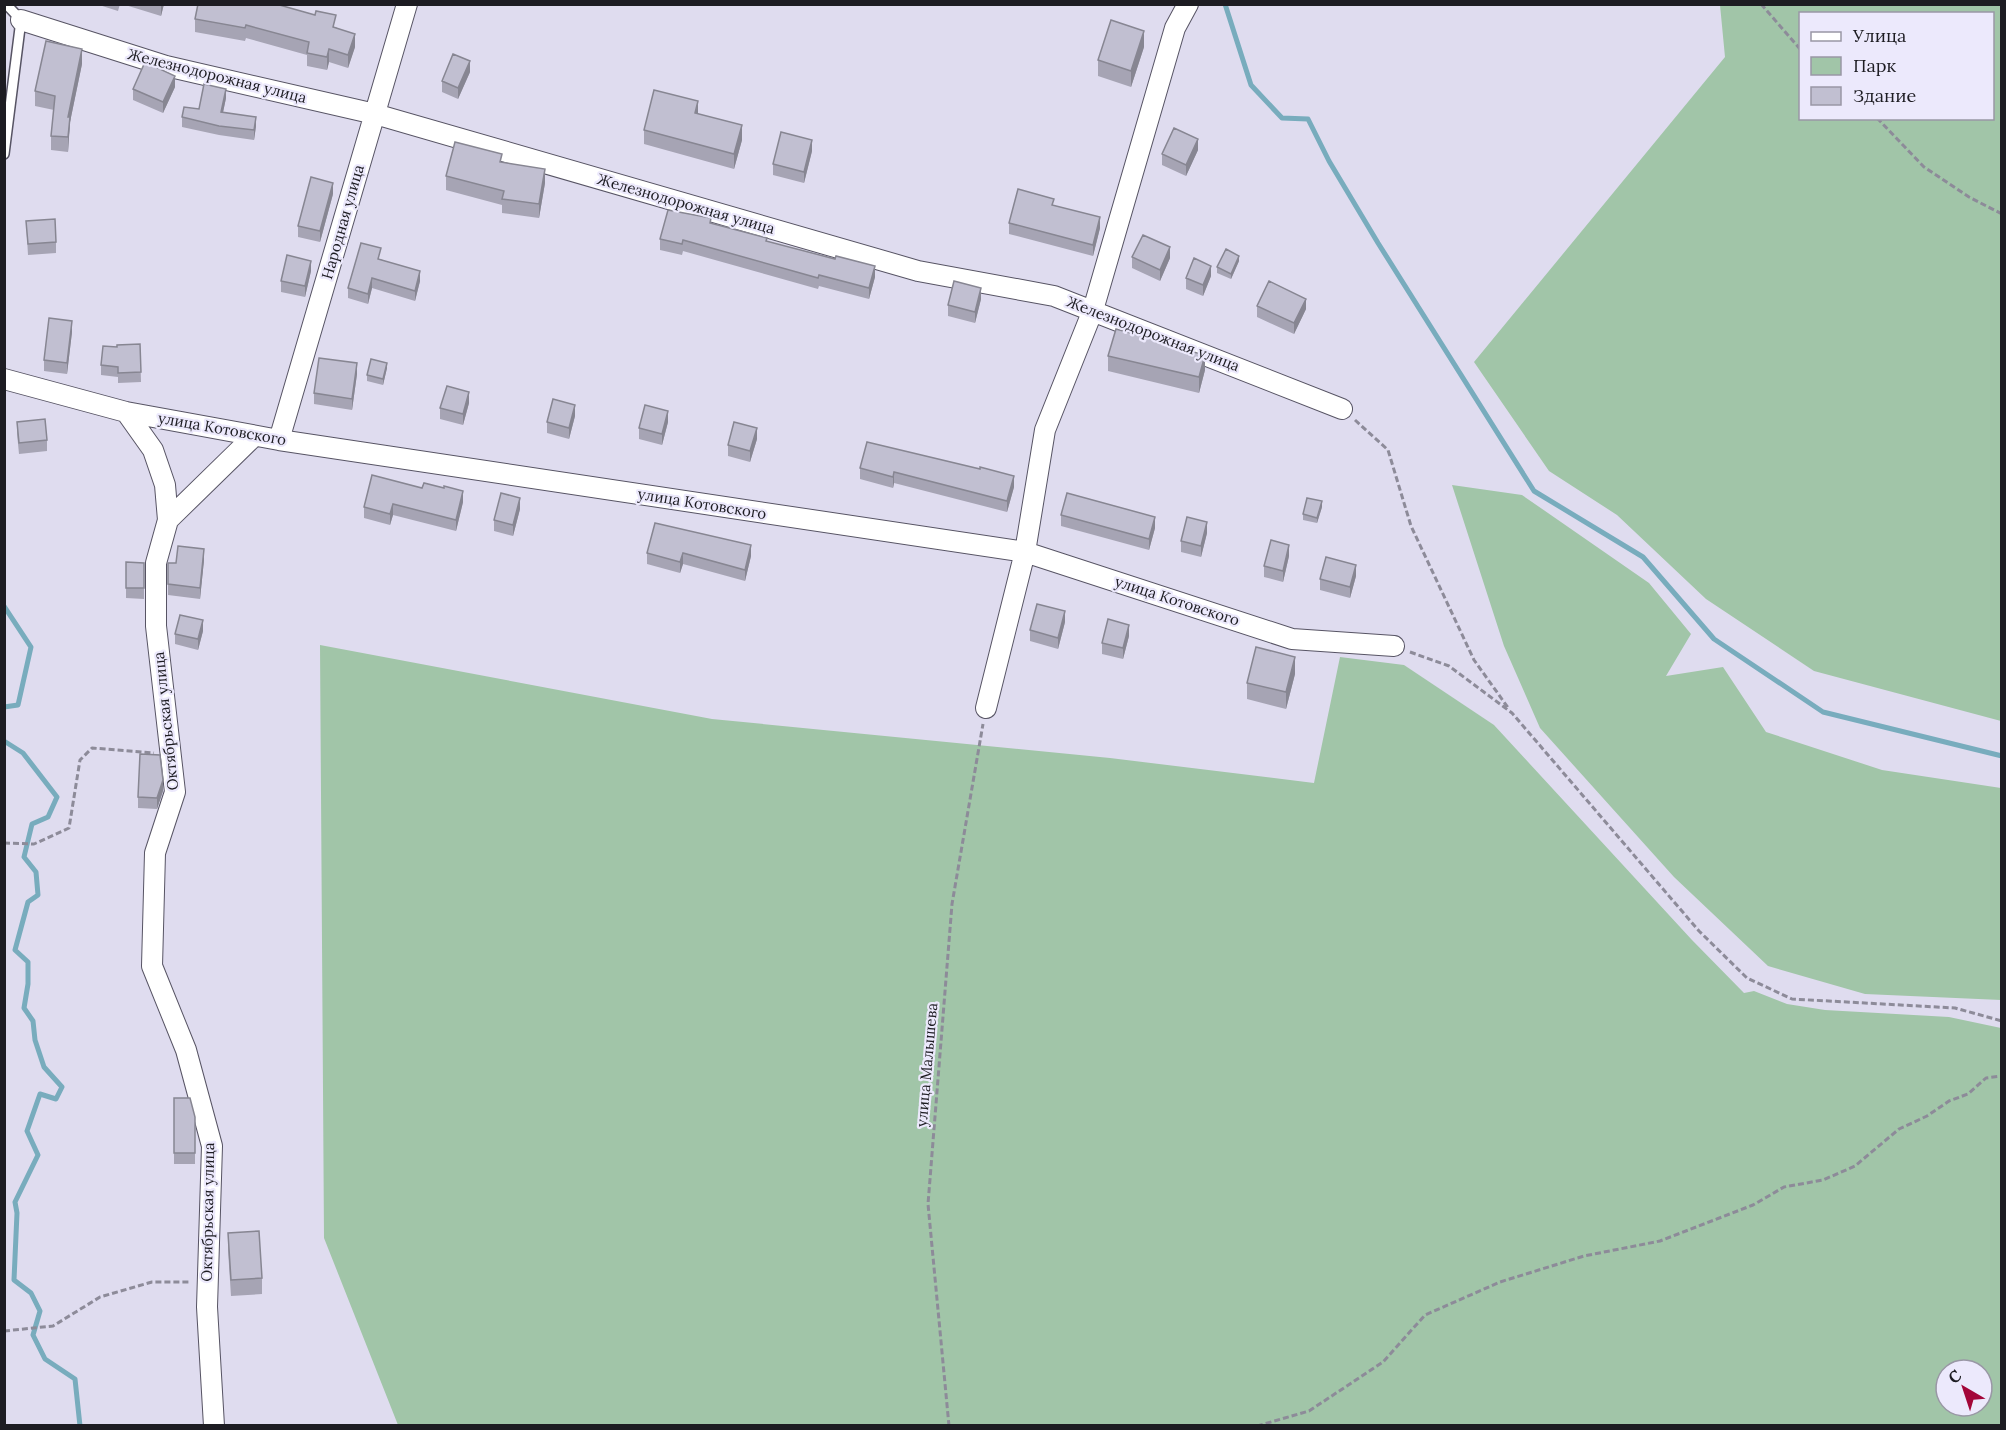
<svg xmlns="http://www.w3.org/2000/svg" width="2006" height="1430" viewBox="0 0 2006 1430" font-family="Lora,serif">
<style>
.green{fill:#a1c5a8;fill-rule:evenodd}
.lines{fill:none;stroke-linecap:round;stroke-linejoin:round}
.stream{stroke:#78acbd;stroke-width:5}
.lane-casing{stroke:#575464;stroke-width:12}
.street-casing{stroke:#575464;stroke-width:22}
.path{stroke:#8d8b99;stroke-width:3;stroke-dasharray:6 3;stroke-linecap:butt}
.lane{stroke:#fff;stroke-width:9}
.street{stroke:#fff;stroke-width:20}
.wall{fill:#a6a4b4}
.shaded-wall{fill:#878692}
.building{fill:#c1bfd1;stroke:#878692;stroke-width:1.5}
.labels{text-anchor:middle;stroke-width:4.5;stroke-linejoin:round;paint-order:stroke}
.street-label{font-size:15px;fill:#1d1c22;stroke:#ece9fc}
</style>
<rect width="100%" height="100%" fill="#dfdcef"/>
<path class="green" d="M1720 5H2001V721L1814 671 1706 599 1617 515 1549 471 1474 362 1725 57ZM1800 14H1992V118H1800Z
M1452 485 1522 495 1649 583 1691 634 1666 676 1723 667 1766 732 1882 770 2001 788V1000L1865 994 1768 966 1674 877 1540 728 1504 646Z
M320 645 712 719 1110 758 1314 783 1340 657 1404 665 1494 725 1692 940 1744 993 1754 991 1787 1004 1825 1010 1949 1017 2001 1028V1425H398L324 1238ZM1946 1370H1982V1406H1946Z"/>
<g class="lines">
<path class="stream" d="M1225 4 1251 85 1282 118 1308 119 1329 161 1378 243 1534 491 1643 557 1714 639 1823 712 2002 756
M4 606 31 647 18 705 4 707
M4 741 23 753 57 797 48 817 32 824 24 857 36 872 38 895 28 902 15 950 28 962V984L24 1008 33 1021 35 1040 44 1067 62 1087 56 1099 40 1094 27 1131 38 1155 15 1202 17 1213 14 1280 31 1293 40 1311 33 1335 45 1359 75 1379 80 1426"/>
<g class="lane-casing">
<path id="lane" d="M4 154 21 20 6 4"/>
</g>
<g class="street-casing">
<path id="street" d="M21 20 166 66 375 114 918 271 1054 296 1342 409
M4 379 126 412 279 440 1025 552 1292 639 1394 646
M126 412 153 450 165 485 168 520 156 563V626L175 792 155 853 152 966 186 1050 212 1146 207 1307 214 1426
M279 440 407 4
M168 520 254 436
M986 708 1025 552 1045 430 1093 310 1175 28 1188 4"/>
</g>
<path class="path" d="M1761 4 1800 49
M1877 118 1924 167 1969 197 2002 214
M1355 420 1388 450 1411 526 1474 660 1509 709
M1410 652 1449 666 1512 713 1699 931 1747 978 1792 999 1955 1008 2002 1021
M4 843 34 844 69 828 80 760 92 748 154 753
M4 1331 53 1326 100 1297 152 1282H190
M949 1426 928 1204 952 904 983 724
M1257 1426 1309 1411 1383 1362 1425 1315 1500 1282 1584 1256 1660 1241 1753 1205 1784 1187 1823 1180 1855 1166 1899 1129 1927 1116 1949 1101 1968 1094 1986 1078 2002 1076"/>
<use href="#lane" class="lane"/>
<use href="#street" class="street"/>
</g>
<path class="wall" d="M96 4H120L118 11Z
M122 4H164L161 16Z
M195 19 336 27 355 47 348 68 329 62 327 70 307 66V55L246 38 245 41 195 32Z
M1144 47 1131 87 1098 76V60Z
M82 64 70 122 68 152 51 150V136L54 110 35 106V91Z
M470 72 458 99 442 92V81Z
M175 87 163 113 133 100V89Z
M226 98 223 112 256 126 254 140 219 135 182 127V117L199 109Z
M698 114 742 140 734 169 644 144V130Z
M1198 150 1186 176 1162 165V154Z
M812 151 804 183 773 175V164Z
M502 162 545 183 539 218 502 213V205L446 190V176Z
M333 194 320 242 298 237V226Z
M1054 205 1100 228 1093 256 1009 234V223Z
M26 221 56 242V253L28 255Z
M711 224 875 277 869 299 819 286 818 289 683 251 682 255 660 250V239Z
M1132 257 1170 258 1160 281 1132 268Z
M381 259 420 281 415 301 372 288 368 304 348 298V288Z
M1239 261 1231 279 1217 273V267Z
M311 271 305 297 281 292V281Z
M1211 276 1203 296 1186 289V278Z
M981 299 975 323 948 316V305Z
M1257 306 1306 309 1294 334 1257 317Z
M72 332 67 374 44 371V360Z
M140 344 141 382 118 383V377L101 375V365L117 347Z
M1168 345 1205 370 1199 393 1108 371V356Z
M387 368 383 385 367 381V375Z
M357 374 352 410 314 404V393Z
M469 403 463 425 440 419V408Z
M575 416 569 439 547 433V422Z
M17 422 47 440V451L19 454 17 433Z
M668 422 662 445 639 439V428Z
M757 439 750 462 728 456V445Z
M867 442 1014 487 1007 512 894 483 893 488 860 479V468Z
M372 475 463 502 456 531 393 515 390 525 364 518V507Z
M1322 507 1317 523 1303 520V514Z
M520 509 513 536 494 531V520Z
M1061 515 1155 528 1149 550 1061 526Z
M655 523 751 556 745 581 683 564 680 573 647 564V553Z
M1207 533 1201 557 1181 552V541Z
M1289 556 1283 582 1264 577V566Z
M204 560 200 599 168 595V563H176Z
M126 562 144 563V599L126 598Z
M1356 576 1350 598 1320 590V579Z
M1065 622 1058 649 1030 641V630Z
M203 631 198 650 175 644V634Z
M1129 636 1123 659 1102 654V643Z
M1295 674 1286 709 1247 699V683Z
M163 791 157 809 138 808V797Z
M174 1098 195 1117V1164H174Z
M228 1233 262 1278V1294L231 1296 228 1250Z"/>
<path class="shaded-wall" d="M161 4H164L161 16Z
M1144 31V47L1131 87V71Z
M355 34V47L348 68V55Z
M82 49V64L70 122 68 152V117Z
M329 49V62L327 70V57Z
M470 61V72L458 99V88Z
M175 76V87L163 113V102Z
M226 89V98L221 122V112Z
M698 101V116L695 113Z
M256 117V126L254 140V130Z
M742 125V140L734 169V154Z
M1198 139V150L1186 176V165Z
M812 140V151L804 183V172Z
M545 169V183L539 218V204Z
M333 183V194L320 242V231Z
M1100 217V228L1093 256V245Z
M1170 247V258L1160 281V270Z
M1239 256V261L1231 279V274Z
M311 261V271L305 297V286Z
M875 266V277L869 299V288Z
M1211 266V276L1203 296V285Z
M420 271V281L415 301V291Z
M372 278V288L368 304V294Z
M981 288V299L975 323V312Z
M1306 299V309L1294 334V323Z
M72 321V332L67 374V363Z
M1205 355V370L1199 393V377Z
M357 363V374L352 410V399Z
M387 363V368L383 385V379Z
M469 392V403L463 425V414Z
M575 405V416L569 439V428Z
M668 411V422L662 445V434Z
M757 428V439L750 462V451Z
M894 472V483L893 488V477Z
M1014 476V487L1007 512V501Z
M463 491V502L456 531V520Z
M520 498V509L513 536V525Z
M1322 501V507L1317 523V518Z
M393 504V515L390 525V514Z
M1155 517V528L1149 550V539Z
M1207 522V533L1201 557V546Z
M751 545V556L745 581V570Z
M1289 545V556L1283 582V571Z
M204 549V560L200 599V588Z
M683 553V564L680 573V562Z
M1356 565V576L1350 598V587Z
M1065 611V622L1058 649V638Z
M203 620V631L198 650V639Z
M1129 625V636L1123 659V648Z
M1295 657V674L1286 709V692Z
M163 780V791L157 809V798Z"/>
<path class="building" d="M198 4H276L315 15 316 11 336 15 333 27 355 34 348 55 329 49 327 57 307 53 309 42 246 25 245 28 195 19Z
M1111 20 1144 31 1131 71 1098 60Z
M46 41 82 49 68 117H70L68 137 51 136 55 96 35 91Z
M453 54 470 61 458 88 442 81Z
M145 62 175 76 163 102 133 89Z
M204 84 226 89 221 112 256 117 254 130 219 126 182 117 184 107 199 109Z
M654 90 698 101 695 113 742 125 734 154 644 130Z
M1174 128 1198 139 1186 165 1162 154Z
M781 132 812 140 804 172 773 164Z
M455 142 502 154 500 162 545 169 539 204 502 199 504 191 446 176Z
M311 177 333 183 320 231 298 226Z
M1018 189 1054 199 1052 205 1100 217 1093 245 1009 223Z
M668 210 711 218 710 223 767 238 766 241 835 259 836 256 875 266 869 288 819 275 818 278 683 240 682 244 660 239Z
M55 219 56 242 28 244 26 221Z
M1143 235 1170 247 1160 270 1132 257Z
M361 243 381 248 378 259 420 271 415 291 372 278 368 294 348 288Z
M1226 249 1239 256 1231 274 1217 267Z
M287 255 311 261 305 286 281 281Z
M1194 258 1211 266 1203 285 1186 278Z
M954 281 981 288 975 312 948 305Z
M1269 281 1306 299 1294 323 1257 306Z
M49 318 72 321 67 363 44 360Z
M1116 329 1168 343 1167 345 1205 355 1199 377 1108 356Z
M140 344 141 372 118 373V367L101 365 103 346 117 347V345Z
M319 358 357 363 352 399 314 393Z
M371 359 387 363 383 379 367 375Z
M447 386 469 392 463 414 440 408Z
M553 399 575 405 569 428 547 422Z
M645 405 668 411 662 434 639 428Z
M45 419 47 440 19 443 17 422Z
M734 422 757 428 750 451 728 445Z
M867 442 980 469V467L1014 476 1007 501 894 472 893 477 860 468Z
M372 475 422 488 424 483 444 488V486L463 491 456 520 393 504 390 514 364 507Z
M501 493 520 498 513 525 494 520Z
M1067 493 1155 517 1149 539 1061 515Z
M1307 498 1322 501 1317 518 1303 514Z
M1187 517 1207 522 1201 546 1181 541Z
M655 523 751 545 745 570 683 553 680 562 647 553Z
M1271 540 1289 545 1283 571 1264 566Z
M178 546 204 549 200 588 168 584V563H176Z
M1326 557 1356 565 1350 587 1320 579Z
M126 562 144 563V588H126Z
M1037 604 1065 611 1058 638 1030 630Z
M180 615 203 620 198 639 175 634Z
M1108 619 1129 625 1123 648 1102 643Z
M1256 647 1295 657 1286 692 1247 683Z
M140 754 160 755 163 780 157 798 138 797Z
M174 1098H190L195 1117V1153H174Z
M259 1231 262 1278 231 1280 228 1233Z"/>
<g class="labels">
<g class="street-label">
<text transform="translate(217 76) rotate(14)" y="5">Железнодорожная улица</text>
<text transform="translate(686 204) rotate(16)" y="5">Железнодорожная улица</text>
<text transform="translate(343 222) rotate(-74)" y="5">Народная улица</text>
<text transform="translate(1153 334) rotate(21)" y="5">Железнодорожная улица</text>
<text transform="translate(222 429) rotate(10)" y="5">улица Котовского</text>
<text transform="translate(702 504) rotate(9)" y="5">улица Котовского</text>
<text transform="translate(1177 601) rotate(18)" y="5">улица Котовского</text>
<text transform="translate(166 721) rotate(-96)" y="5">Октябрьская улица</text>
<text transform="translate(927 1065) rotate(-85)" y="5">улица Малышева</text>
<text transform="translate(208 1212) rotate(-89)" y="5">Октябрьская улица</text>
</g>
</g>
<rect width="2006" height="1430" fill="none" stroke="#1d1c22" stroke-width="12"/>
<rect x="1799" y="12" width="195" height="108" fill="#ece9fc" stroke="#9997a5" stroke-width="1.5"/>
<rect x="1811" y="32" width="30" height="9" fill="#ffffff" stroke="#9997a5" stroke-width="1.5"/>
<text x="1853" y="42" font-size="18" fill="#1d1c22">Улица</text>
<rect x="1811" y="57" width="30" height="18" fill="#a1c5a8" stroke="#9997a5" stroke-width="1.5"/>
<text x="1853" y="72" font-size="18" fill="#1d1c22">Парк</text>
<rect x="1811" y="87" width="30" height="18" fill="#c1bfd1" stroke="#9997a5" stroke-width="1.5"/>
<text x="1853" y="102" font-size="18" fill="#1d1c22">Здание</text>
<g transform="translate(1964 1388) rotate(321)"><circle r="28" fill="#ece9fc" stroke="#9997a5" stroke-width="1.5"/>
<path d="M0-4.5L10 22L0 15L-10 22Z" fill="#a30639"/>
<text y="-9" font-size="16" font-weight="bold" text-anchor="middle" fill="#1d1c22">С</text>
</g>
</svg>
